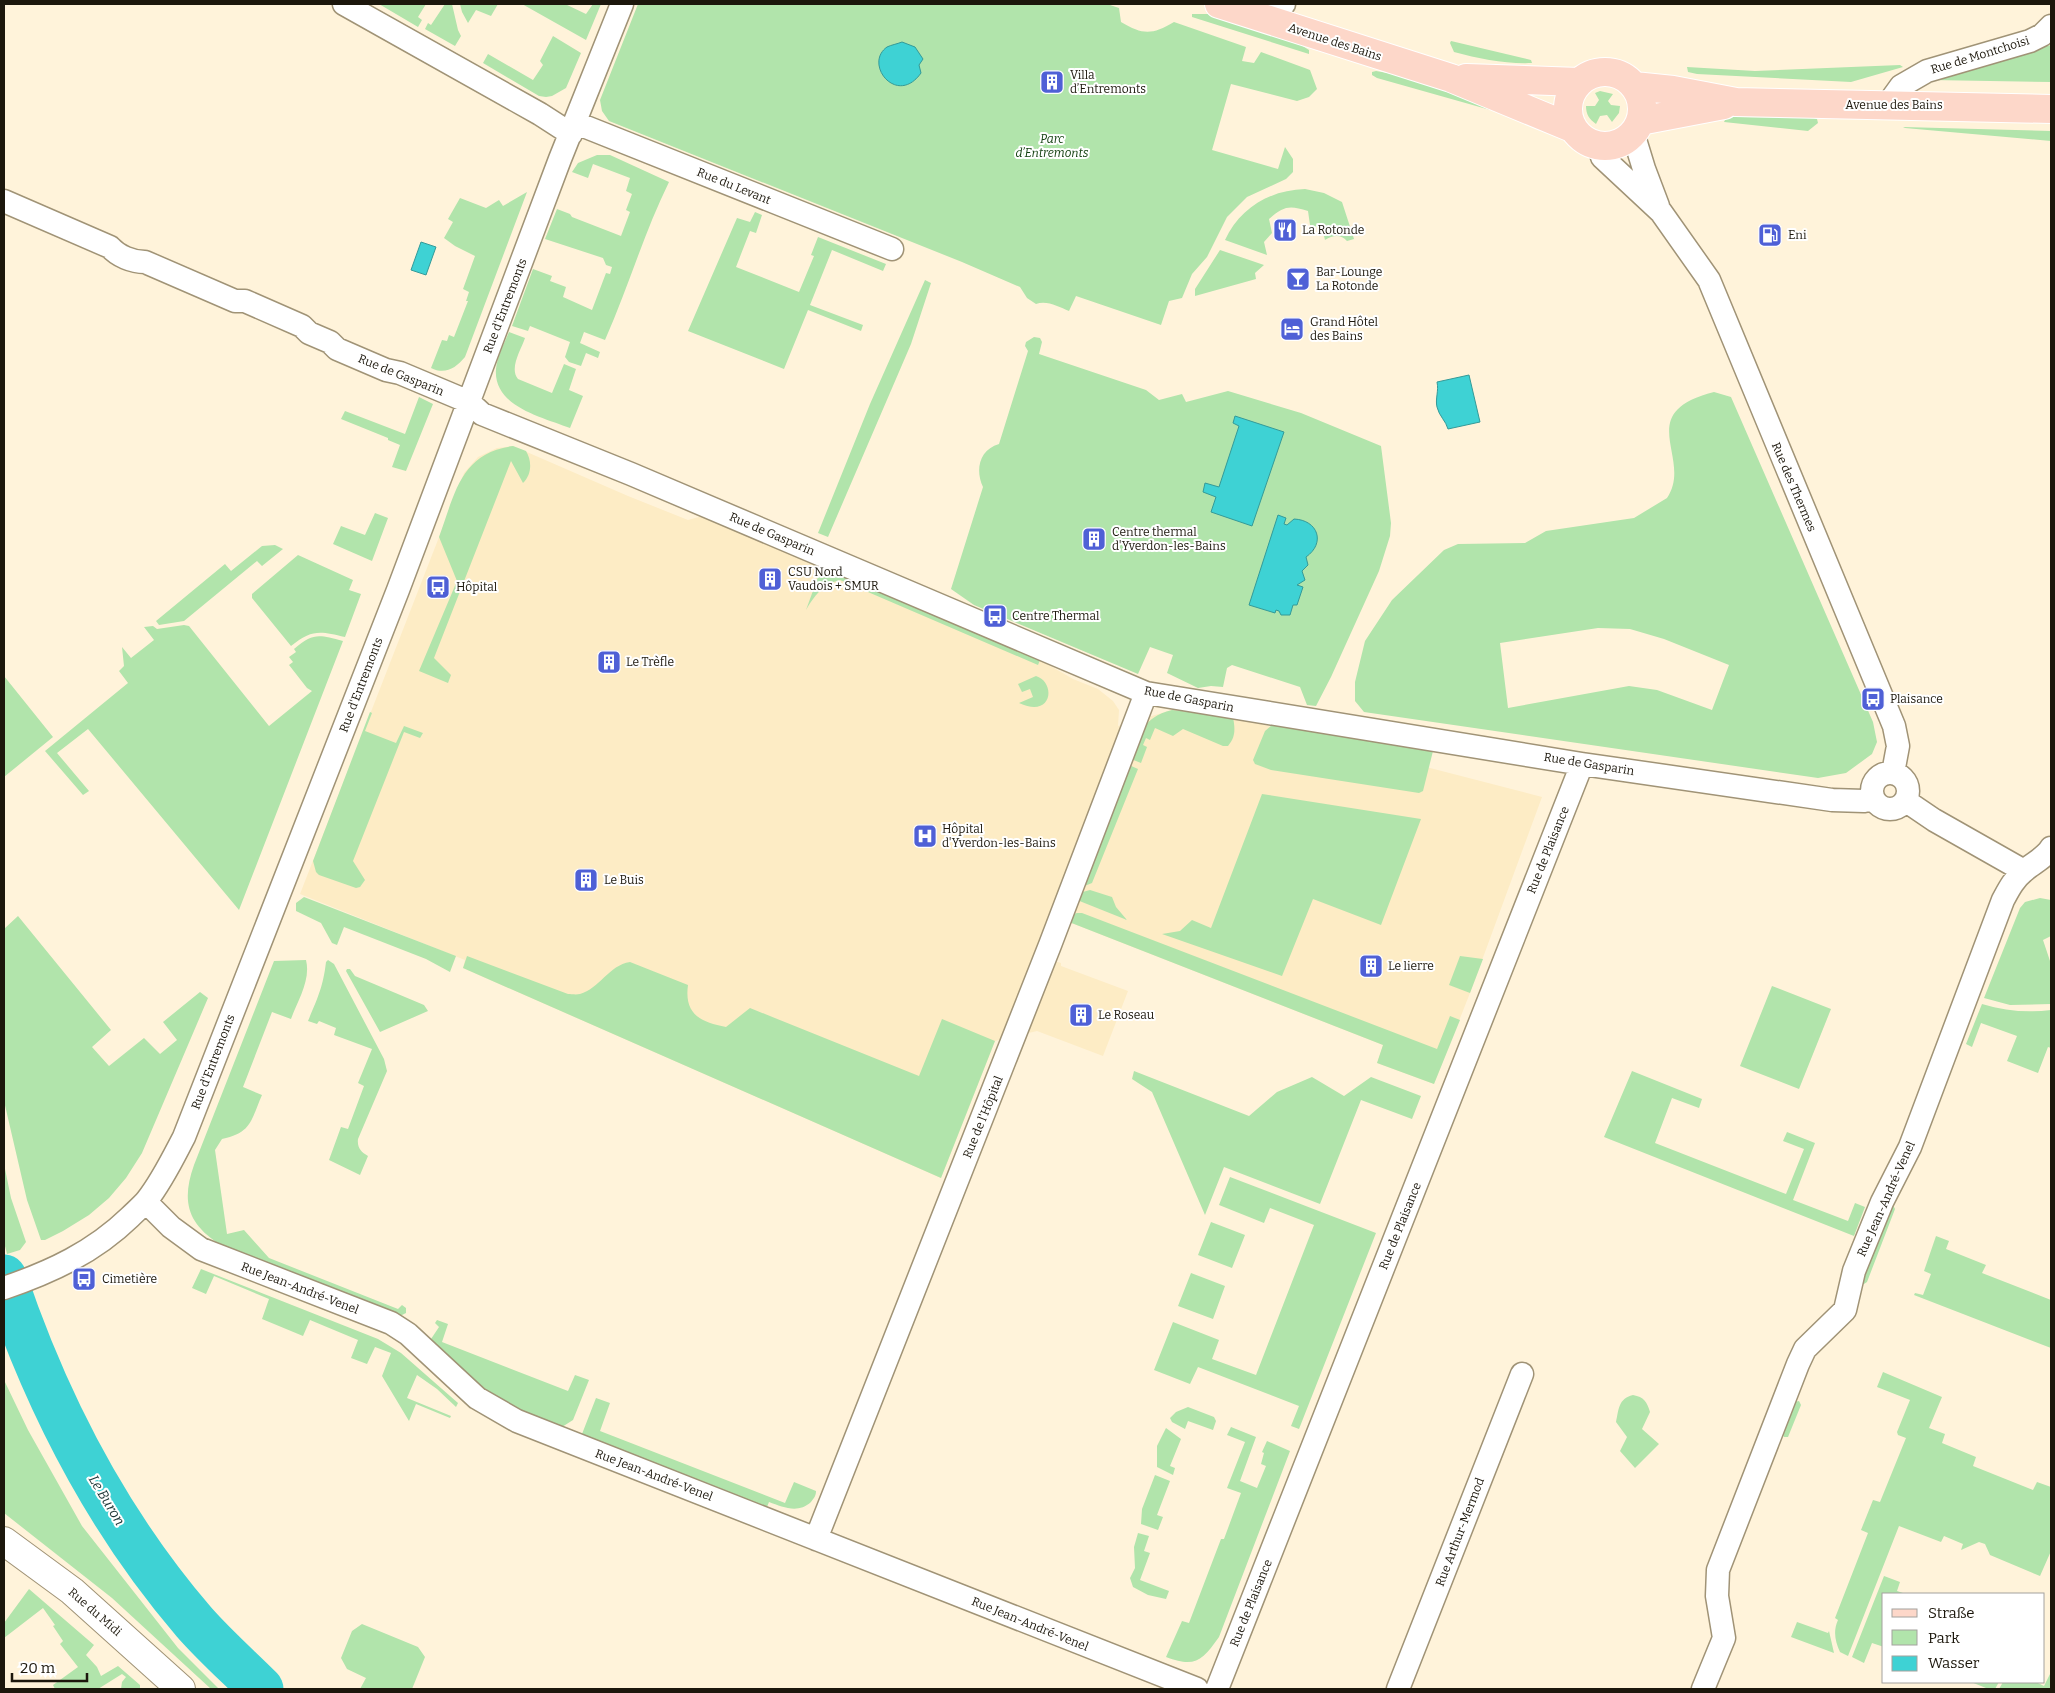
<svg xmlns="http://www.w3.org/2000/svg" width="2055" height="1693" viewBox="0 0 2055 1693" font-family="Bitter,serif">
<style>
.built{fill:#fdecc5}
.green{fill:#b1e4ab;fill-rule:evenodd}
.water{fill:#3ed2d4;stroke:#349a98}
.lines{fill:none;stroke-linecap:round;stroke-linejoin:round}
.river{stroke:#3ed2d4;stroke-width:45}
.minor-casing{stroke:#a09376;stroke-width:25}
.secondary-casing{stroke:#a09376;stroke-width:30}
.primary-casing{stroke:#fff;stroke-width:30}
.minor{stroke:#fff;stroke-width:22}
.secondary{stroke:#fff;stroke-width:28}
.primary{stroke:#fdd7c9;stroke-width:28}
.labels{text-anchor:middle;stroke-width:4;stroke-linejoin:round;paint-order:stroke}
.street-label{font-size:12px;fill:#1c170c;stroke:#fff}
.poi-label{font-size:12px;fill:#1c170c;stroke:#fff;text-anchor:start}
.park-label{font-size:12px;font-style:italic;fill:#134010;stroke:#fff}
.water-label{font-size:14px;font-style:italic;fill:#1d3535;stroke:#fff}
</style>
<rect width="100%" height="100%" fill="#fff3da"/>
<path class="built" d="M513 446 628 496 688 520 706 515 1040 660 1073 679 1098 689 1113 701 1119 710 1118 726 1172 710 1233 717 1542 797 1470 993 1434 1084 1377 1063 1383 1045 1069 922 1054 961 1061 963V966L1128 991 1103 1056 1037 1031 995 1041 941 1178 463 968 465 960 300 894 464 473 478 457 497 448Z"/>
<path class="green" d="M379 4H426L418 17 422 20 418 27Z
M445 4H452L458 30 461 36 455 46 425 29 428 23 431 25Z
M460 4H498L491 16 476 10 468 23 462 12Z
M522 4H565L586 14 593 4H601L586 40Z
M638 4H1107L1119 8 1121 22C1143 35 1152 35 1174 22L1246 47 1242 61 1254 63 1261 52 1310 70 1317 89 1309 97 1297 101 1231 84 1212 150 1278 169 1285 147 1293 159V172L1286 179 1247 197 1227 217 1207 257 1192 274 1182 298 1169 301 1161 325 1076 296 1069 311C1059 307 1047 300 1036 304L1027 298 1020 287 962 262 609 121 602 111 600 100Z
M1192 14H1208L1301 45 1309 50V54L1192 17Z
M553 36 581 53 566 88 552 96 546 97 539 96 483 63 488 54 533 80 543 65 540 61Z
M1451 41 1531 60 1532 63C1505 64 1480 59 1454 52L1450 43Z
M2051 45V82L1931 80 1934 76Z
M1900 65 1903 67 1851 82 1697 74 1688 72 1687 67 1755 71Z
M1376 71C1422 78 1466 96 1508 115L1377 78 1372 75V72Z
M1600 91 1613 94 1608 101 1611 105 1620 106 1619 113 1612 122 1607 115 1600 116 1596 124C1589 119 1586 114 1586 106H1595L1599 100 1595 93Z
M1733 117 1814 118 1817 119 1818 123 1808 131 1724 122 1726 118Z
M1903 127 2051 131V141L1905 128Z
M597 155H610L669 182C644 233 628 288 605 340L584 332 580 343 600 352 598 358 586 353 581 366 569 362 565 357 570 342 530 326 528 331 512 326 533 269 552 276 550 281 566 287 563 297 592 310 606 273 610 274 612 267 606 265 603 258 545 239 557 209 570 214 572 217 621 236 630 212 626 210 632 194 626 191 630 178 593 164 588 178 572 172 578 163Z
M1305 189 1324 193 1342 202 1354 239 1347 241C1341 234 1333 235 1325 240L1322 228 1310 225 1308 211C1289 205 1284 206 1269 219L1272 233 1264 242 1267 255 1225 240C1240 208 1270 190 1305 189Z
M527 192 465 357C456 368 445 375 431 368L442 340 447 341 449 335 454 337 468 301H466L469 292 463 289 475 256 455 246 444 238 453 222 448 219 460 198 486 208 499 200 503 206Z
M755 212 762 215 756 233 750 231 736 267 799 292 814 256 811 255 818 237 886 264 883 271 832 250 810 305 863 325 861 331 808 310 784 369 688 331 737 218 750 222Z
M1220 250 1264 265 1255 273 1256 279 1195 296V289Z
M925 280 931 283 911 344 828 537 818 533 870 404Z
M509 332 525 338C521 350 509 368 518 379L552 393 564 364 576 369 569 390 583 396 570 428C543 417 493 407 496 369 497 357 504 344 509 332Z
M1034 337 1040 338 1042 342 1039 354 1146 390 1159 400 1182 394 1186 402 1228 391 1301 413 1381 446 1391 523 1390 536 1379 571 1331 677 1316 706 1307 705 1300 687 1232 665 1227 668 1223 687 1211 686 1198 688 1167 673 1173 655 1150 647 1138 674 974 605 951 589 983 487C975 470 979 450 999 444L1028 351 1025 346 1026 342Z
M1714 392 1731 397 1873 722 1877 742 1872 754 1846 773 1818 778 1364 712 1355 701V682L1365 641 1392 600 1444 550 1458 544 1525 543 1546 531 1634 518 1667 498C1694 458 1631 413 1714 392ZM1598 628 1630 629 1664 639 1729 665 1712 710 1657 690 1629 686 1508 708 1500 643Z
M419 397 433 404 406 471 392 467 400 445 388 440V438L341 419 345 411 405 434Z
M513 446 526 451C532 461 532 474 523 483L511 461 434 658 451 675 448 683 419 671 457 581 439 537C455 494 460 453 513 446Z
M375 513 388 518 372 561 333 544 341 526 365 535Z
M275 545 283 549 262 566 257 561 184 621 159 625 156 621 225 564 231 571 262 546Z
M298 555 353 580 349 590 361 594 345 637C320 631 312 629 291 646L252 598V594Z
M824 569H830L1040 660 1038 665 840 580C822 585 815 595 806 610L818 577Z
M184 625 189 626 269 726 312 691 307 688 289 665 293 662 289 657 296 652 294 649C314 632 319 635 343 641L239 910 88 729 57 753 89 791 83 795 45 751 128 683 119 671 124 666 122 647 131 658 154 640 144 627 153 626 157 629Z
M4 676 53 737 4 777Z
M1036 676C1056 682 1053 719 1019 703L1033 697 1030 689 1022 692 1018 684Z
M1172 710 1233 717C1235 728 1236 737 1228 746H1223L1183 729 1173 736 1155 728 1150 740 1146 738 1143 745 1147 747 1141 763 1131 759C1142 733 1141 718 1172 710Z
M370 712 372 713 365 731 396 743 404 726 423 733 420 738 404 732 353 861 365 880 360 887 356 888 319 875 316 872 313 861Z
M1272 725 1434 747 1423 791 1419 793 1271 770 1255 764 1253 760 1265 731Z
M1129 765 1138 769 1092 883 1082 887Z
M1262 794 1421 819 1381 925 1313 899 1282 976 1162 934 1180 931 1192 920 1211 928Z
M1090 890 1112 897 1116 907 1127 920 1077 900 1079 893Z
M304 897 456 956 450 972 426 959 344 927 337 945 332 943 321 923 296 911V903Z
M2040 898 2051 900V936L2043 940 2051 964V1004L2010 1005 1984 998 2020 908 2025 902Z
M1077 913H1082L1437 1049 1450 1016 1460 1020 1434 1084 1377 1063 1383 1045 1069 922 1071 915Z
M18 916 111 1030 92 1047 109 1066 144 1038 160 1054 177 1040 163 1022 200 992 208 998 142 1153 126 1178 109 1198 89 1215 63 1231 45 1240H41L27 1200 4 1101V929Z
M467 956 568 994C571 994 576 995 580 994 599 989 609 965 630 962L688 985C684 1014 700 1022 726 1027L750 1008 919 1076 942 1019 995 1041 941 1178 463 968Z
M1460 956 1483 959 1470 993 1449 985Z
M306 960C311 980 298 1000 291 1019L272 1012 243 1087 262 1095C251 1120 252 1133 222 1139L215 1150 227 1234 244 1230 269 1258 398 1309 402 1305 406 1308V1313L402 1315H398L218 1243C186 1222 182 1199 194 1165L274 961Z
M328 960 334 964 384 1059 387 1071 358 1139C357 1148 361 1152 368 1156L360 1175 329 1160 341 1127 348 1129 364 1086 358 1083 372 1049 334 1035 336 1028 319 1021 317 1024 308 1021C318 997 323 987 326 962Z
M347 969H350L355 976 424 1005 428 1011 380 1032 346 971Z
M1772 986 1831 1009 1799 1089 1740 1066Z
M1982 1004C2005 1011 2028 1013 2051 1010V1048L2048 1047 2038 1073 2007 1061 2017 1036 1981 1023 1972 1047 1966 1044Z
M1134 1071 1249 1116 1277 1092 1312 1077 1344 1096 1371 1077 1421 1096 1412 1119 1361 1100 1320 1204 1224 1167 1205 1215 1152 1092 1132 1079Z
M1632 1071 1702 1099 1699 1108 1672 1098 1655 1143 1786 1194 1804 1149 1783 1141 1787 1132 1815 1143 1793 1200 1848 1221 1855 1203 1865 1207 1854 1236 1604 1137Z
M4 1164 11 1198 26 1242 20 1250 7 1254 4 1242Z
M1230 1177 1376 1233 1299 1429 1291 1426 1299 1406 1198 1367 1190 1384 1154 1370 1173 1322 1219 1340 1212 1359 1256 1375 1314 1225 1270 1208 1264 1223 1219 1205Z
M1893 1205 1895 1209 1867 1282 1864 1284 1860 1279Z
M1211 1222 1245 1235 1232 1268 1198 1255Z
M1936 1236 1949 1241 1946 1249 1986 1265 1982 1273 2051 1300V1348L1914 1295 1915 1293 1923 1295 1931 1274 1924 1271Z
M201 1269 378 1339 401 1353 458 1403 456 1407 437 1389 417 1375 407 1398 451 1416 450 1418 416 1404 409 1421 382 1376 391 1353 375 1347 367 1364 351 1358 358 1340 310 1320 303 1336 262 1319 269 1299 214 1276 206 1294 192 1288Z
M1191 1273 1225 1286 1213 1319 1178 1306Z
M437 1320 448 1324 442 1342 568 1391 575 1375 589 1380 573 1420 562 1427C542 1418 521 1411 502 1400 475 1385 453 1360 431 1339L439 1327 435 1323Z
M1883 1372 1942 1397 1929 1428 1945 1434 1942 1443 1976 1457 1973 1466 2033 1490 2037 1482 2051 1487V1551L2040 1576 1990 1555 1985 1544 1979 1542 1961 1550 1963 1544 1944 1536 1941 1542 1899 1526 1848 1656 1840 1652C1835 1641 1833 1631 1838 1620L1835 1618 1868 1533 1861 1530 1873 1500 1880 1502 1906 1438 1898 1435 1897 1432 1910 1400 1877 1387Z
M4 1380 28 1430 82 1526 178 1648 219 1689H211L112 1598 4 1513Z
M1633 1395C1644 1397 1647 1402 1650 1412L1642 1429 1659 1444 1635 1468 1620 1451 1627 1437 1616 1422C1619 1409 1618 1399 1633 1395Z
M596 1398 610 1403 600 1431 785 1503 794 1482 816 1491C816 1496 814 1498 811 1502 798 1514 783 1507 769 1502L767 1507 582 1434Z
M1799 1401 1801 1405 1788 1437H1784L1783 1435 1794 1402Z
M1188 1407 1214 1417 1216 1421 1213 1430 1188 1421 1185 1429 1172 1422 1170 1418 1176 1412Z
M1231 1427 1256 1437 1240 1481 1257 1488 1266 1466 1261 1464 1264 1453 1262 1452 1267 1441 1290 1451 1219 1637C1202 1661 1195 1668 1166 1657L1182 1621 1189 1623 1221 1539H1224L1241 1493 1227 1488 1245 1442 1227 1435Z
M1166 1428 1181 1439 1170 1466 1175 1468 1173 1475 1157 1467V1446Z
M1155 1475 1170 1481 1157 1515 1163 1517 1158 1530 1141 1524 1142 1509Z
M1138 1533 1149 1536 1144 1551 1150 1553 1140 1580 1169 1591 1166 1599 1148 1595 1133 1587 1130 1578 1135 1568 1134 1547Z
M1884 1576 1900 1582 1897 1591 1906 1594H1884V1647L1872 1643 1864 1663 1852 1657Z
M29 1589 94 1645 86 1655 97 1667 101 1676 118 1666 140 1685V1689H121L122 1682 126 1677 122 1674 98 1689H55L53 1685 78 1667 60 1644 63 1641 53 1626 55 1625 43 1608 4 1638V1623Z
M1797 1622 1828 1633 1829 1631 1834 1653 1791 1637Z
M362 1624 418 1647 425 1657 412 1689H360L366 1678 347 1669 341 1658 352 1631Z
M2051 1672V1689H1999L2003 1682H2036L2044 1686Z
M1971 1682H1999L1995 1689H1986V1688Z"/>
<path class="water" d="M902 42 915 47 923 59 919 65 921 73C897 107 863 64 887 47 891 45 897 44 902 42Z
M421 242 436 247 426 275 411 270Z
M1469 375 1480 422 1448 429C1446 421 1439 416 1437 407 1435 399 1439 391 1437 382Z
M1235 416 1284 432 1252 526 1211 512 1216 497 1203 492 1205 483 1219 487 1239 426 1233 423Z
M1278 515 1286 518 1284 524 1287 525 1294 519C1318 520 1326 543 1306 557L1308 565 1302 571 1305 580 1297 585 1303 587 1297 605H1293L1290 615H1281L1279 611 1276 610 1275 613 1249 605Z"/>
<g class="lines">
<path class="river" d="M4 1277C46 1402 108 1522 194 1622 215 1646 239 1667 261 1689"/>
<g class="minor-casing">
<path id="minor" d="M344 4 540 114 571 134
M1268 21 1284 4
M1888 104 1901 86 1927 71 2030 41 2042 35 2051 26
M576 123 892 249
M1633 133 1644 169 1658 206
M1600 146 1602 157 1661 212 1709 280 1894 726 1898 746 1893 773
M4 201 110 247C118 256 132 262 145 262L235 301H245L302 326 309 333 330 342 337 349 386 370 400 373 469 402 482 414 631 474 1146 693 1582 764 1832 800 1864 801 1873 799
M1872 791a18 18 0 1 1 36 0a18 18 0 1 1-36 0Z
M1906 801 1934 820 2024 871
M146 1202 171 1227 201 1249 391 1323 408 1334 477 1398 517 1421 1197 1689
M4 1288C51 1272 94 1252 130 1217 136 1211 142 1206 147 1200 162 1181 173 1158 184 1137L398 590 560 159 622 4
M816 1539 1050 945 1146 693
M1217 1689 1582 764
M1398 1689 1522 1374
M1703 1689 1724 1638 1717 1596 1718 1570 1798 1364 1805 1349 1845 1310 1854 1271 1882 1202 1910 1147 2003 900C2009 889 2014 879 2024 871 2033 863 2045 858 2051 848"/>
</g>
<g class="secondary-casing">
<path id="secondary" d="M4 1541 72 1591 181 1689"/>
</g>
<g class="primary-casing">
<path id="primary" d="M1219 4 1451 78 1572 128
M1568 109a37 37 0 1 1 74 0a37 37 0 1 1-74 0Z
M1466 78 1579 82
M1634 86 1673 90 1736 102 2051 109
M1640 121 1724 105"/>
</g>
<use href="#minor" class="minor"/>
<use href="#secondary" class="secondary"/>
<use href="#primary" class="primary"/>
</g>
<defs>
<g id="building-square" transform="scale(1.25)"><rect x="-9" y="-9" width="18" height="18" rx="4" fill="#4f60d6" stroke="#fff"/><path d="M-4-6H4V6H1V3H-1V6H-4ZM-2.5-4.3h1.7v1.8h-1.7ZM.8-4.3h1.7v1.8H.8ZM-2.5-1h1.7V.8h-1.7ZM.8-1h1.7V.8H.8Z" fill="#fff"/></g>
<g id="restaurant-square" transform="scale(1.25)"><rect x="-9" y="-9" width="18" height="18" rx="4" fill="#4f60d6" stroke="#fff"/><path d="M-5-6h1v4h1v-4h1v4h1v-4h1v5L-1.5 .5V6h-2V.5L-5-1ZM5-6V6H3V1.5H1.5Q1.5-4 5-6Z" fill="#fff"/></g>
<g id="fuel-square" transform="scale(1.25)"><rect x="-9" y="-9" width="18" height="18" rx="4" fill="#4f60d6" stroke="#fff"/><path d="M-5.5-6h7V0h2V4h1.3V-2.5L3-4.5l.8-.8L6-3V5H2.5V1h-1V6h-7ZM-4.2-4.7v3.2H.2V-4.7Z" fill="#fff"/></g>
<g id="bar-square" transform="scale(1.25)"><rect x="-9" y="-9" width="18" height="18" rx="4" fill="#4f60d6" stroke="#fff"/><path d="M-6-5H6L.8 .8V4.5H3.5V6h-7V4.5H-.8V.8Z" fill="#fff"/></g>
<g id="hotel-square" transform="scale(1.25)"><rect x="-9" y="-9" width="18" height="18" rx="4" fill="#4f60d6" stroke="#fff"/><path d="M-6-4.5h1.5V1H6V5H4.5V3h-9V5H-6ZM-4 0a1.8 1.8 0 1 1 3.6 0ZM.5 0V-2.5h3Q6-2.5 6 0Z" fill="#fff"/></g>
<g id="bus-square" transform="scale(1.25)"><rect x="-9" y="-9" width="18" height="18" rx="4" fill="#4f60d6" stroke="#fff"/><path d="M-5-6H5V4H4V6H2V4H-2V6H-4V4H-5ZM-3.5-4V0h7V-4ZM-3.5 1.2v1.5H-2V1.2ZM2 1.2v1.5H3.5V1.2Z" fill="#fff"/></g>
<g id="hospital-square" transform="scale(1.25)"><rect x="-9" y="-9" width="18" height="18" rx="4" fill="#4f60d6" stroke="#fff"/><path d="M-5-5h3v3.5h4V-5h3V5h-3V1.5h-4V5h-3Z" fill="#fff"/></g>
</defs>
<g fill-rule="evenodd">
<use href="#building-square" x="1052" y="82"/>
<use href="#restaurant-square" x="1285" y="230"/>
<use href="#fuel-square" x="1770" y="235"/>
<use href="#bar-square" x="1298" y="279"/>
<use href="#hotel-square" x="1292" y="329"/>
<use href="#building-square" x="1094" y="539"/>
<use href="#building-square" x="770" y="579"/>
<use href="#bus-square" x="438" y="587"/>
<use href="#bus-square" x="995" y="616"/>
<use href="#building-square" x="609" y="662"/>
<use href="#bus-square" x="1873" y="699"/>
<use href="#hospital-square" x="925" y="836"/>
<use href="#building-square" x="586" y="880"/>
<use href="#building-square" x="1371" y="966"/>
<use href="#building-square" x="1081" y="1015"/>
<use href="#bus-square" x="84" y="1279"/>
</g>
<g class="labels">
<g class="street-label">
<text transform="translate(1335 42) rotate(18)" y="4">Avenue des Bains</text>
<text transform="translate(1980 55) rotate(-17)" y="4">Rue de Montchoisi</text>
<text x="1894" y="109">Avenue des Bains</text>
<text transform="translate(734 186) rotate(22)" y="4">Rue du Levant</text>
<text transform="translate(505 306) rotate(-69)" y="4">Rue d'Entremonts</text>
<text transform="translate(401 375) rotate(22)" y="4">Rue de Gasparin</text>
<text transform="translate(1794 487) rotate(67)" y="4">Rue des Thermes</text>
<text transform="translate(772 534) rotate(23)" y="4">Rue de Gasparin</text>
<text transform="translate(361 685) rotate(-69)" y="4">Rue d'Entremonts</text>
<text transform="translate(1189 699) rotate(11)" y="4">Rue de Gasparin</text>
<text transform="translate(1589 764) rotate(9)" y="4">Rue de Gasparin</text>
<text transform="translate(1548 850) rotate(-68)" y="4">Rue de Plaisance</text>
<text transform="translate(213 1062) rotate(-69)" y="4">Rue d'Entremonts</text>
<text transform="translate(983 1117) rotate(-68)" y="4">Rue de l'Hôpital</text>
<text transform="translate(1886 1199) rotate(-66)" y="4">Rue Jean-André-Venel</text>
<text transform="translate(1400 1226) rotate(-68)" y="4">Rue de Plaisance</text>
<text transform="translate(300 1288) rotate(21)" y="4">Rue Jean-André-Venel</text>
<text transform="translate(654 1475) rotate(21)" y="4">Rue Jean-André-Venel</text>
<text transform="translate(1460 1532) rotate(-69)" y="4">Rue Arthur-Mermod</text>
<text transform="translate(1251 1603) rotate(-68)" y="4">Rue de Plaisance</text>
<text transform="translate(95 1612) rotate(41)" y="4">Rue du Midi</text>
<text transform="translate(1030 1624) rotate(22)" y="4">Rue Jean-André-Venel</text>
</g>
<g class="poi-label">
<text x="1070" y="79">Villa<tspan x="1070" dy="14">d’Entremonts</tspan></text>
<text x="1302" y="234">La Rotonde</text>
<text x="1788" y="239">Eni</text>
<text x="1316" y="276">Bar-Lounge<tspan x="1316" dy="14">La Rotonde</tspan></text>
<text x="1310" y="326">Grand Hôtel<tspan x="1310" dy="14">des Bains</tspan></text>
<text x="1112" y="536">Centre thermal<tspan x="1112" dy="14">d'Yverdon-les-Bains</tspan></text>
<text x="788" y="576">CSU Nord<tspan x="788" dy="14">Vaudois + SMUR</tspan></text>
<text x="456" y="591">Hôpital</text>
<text x="1012" y="620">Centre Thermal</text>
<text x="626" y="666">Le Trèfle</text>
<text x="1890" y="703">Plaisance</text>
<text x="942" y="833">Hôpital<tspan x="942" dy="14">d'Yverdon-les-Bains</tspan></text>
<text x="604" y="884">Le Buis</text>
<text x="1388" y="970">Le lierre</text>
<text x="1098" y="1019">Le Roseau</text>
<text x="102" y="1283">Cimetière</text>
</g>
<g class="park-label">
<text x="1052" y="143">Parc<tspan x="1052" dy="14">d’Entremonts</tspan></text>
</g>
<g class="water-label">
<text transform="translate(107 1500) rotate(59)" y="5">Le Buron</text>
</g>
</g>
<rect width="2055" height="1693" fill="none" stroke="#1c170c" stroke-width="10"/>
<rect x="1882" y="1593" width="162" height="90" fill="#ffffff" stroke="#a4a29e"/>
<rect x="1892" y="1609" width="25" height="8" fill="#fdd7c9" stroke="#a4a29e"/>
<text x="1928" y="1618" font-size="15" fill="#1c170c">Straße</text>
<rect x="1892" y="1630" width="25" height="15" fill="#b1e4ab" stroke="#a4a29e"/>
<text x="1928" y="1643" font-size="15" fill="#1c170c">Park</text>
<rect x="1892" y="1656" width="25" height="15" fill="#3ed2d4" stroke="#a4a29e"/>
<text x="1928" y="1668" font-size="15" fill="#1c170c">Wasser</text>
<path d="M12 1673v8h75v-8" fill="none" stroke="#1c170c" stroke-width="2.5"/>
<text x="20" y="1673" font-size="15" fill="#1c170c" stroke="#ffffff" stroke-width="4" paint-order="stroke">20 m</text>
</svg>
